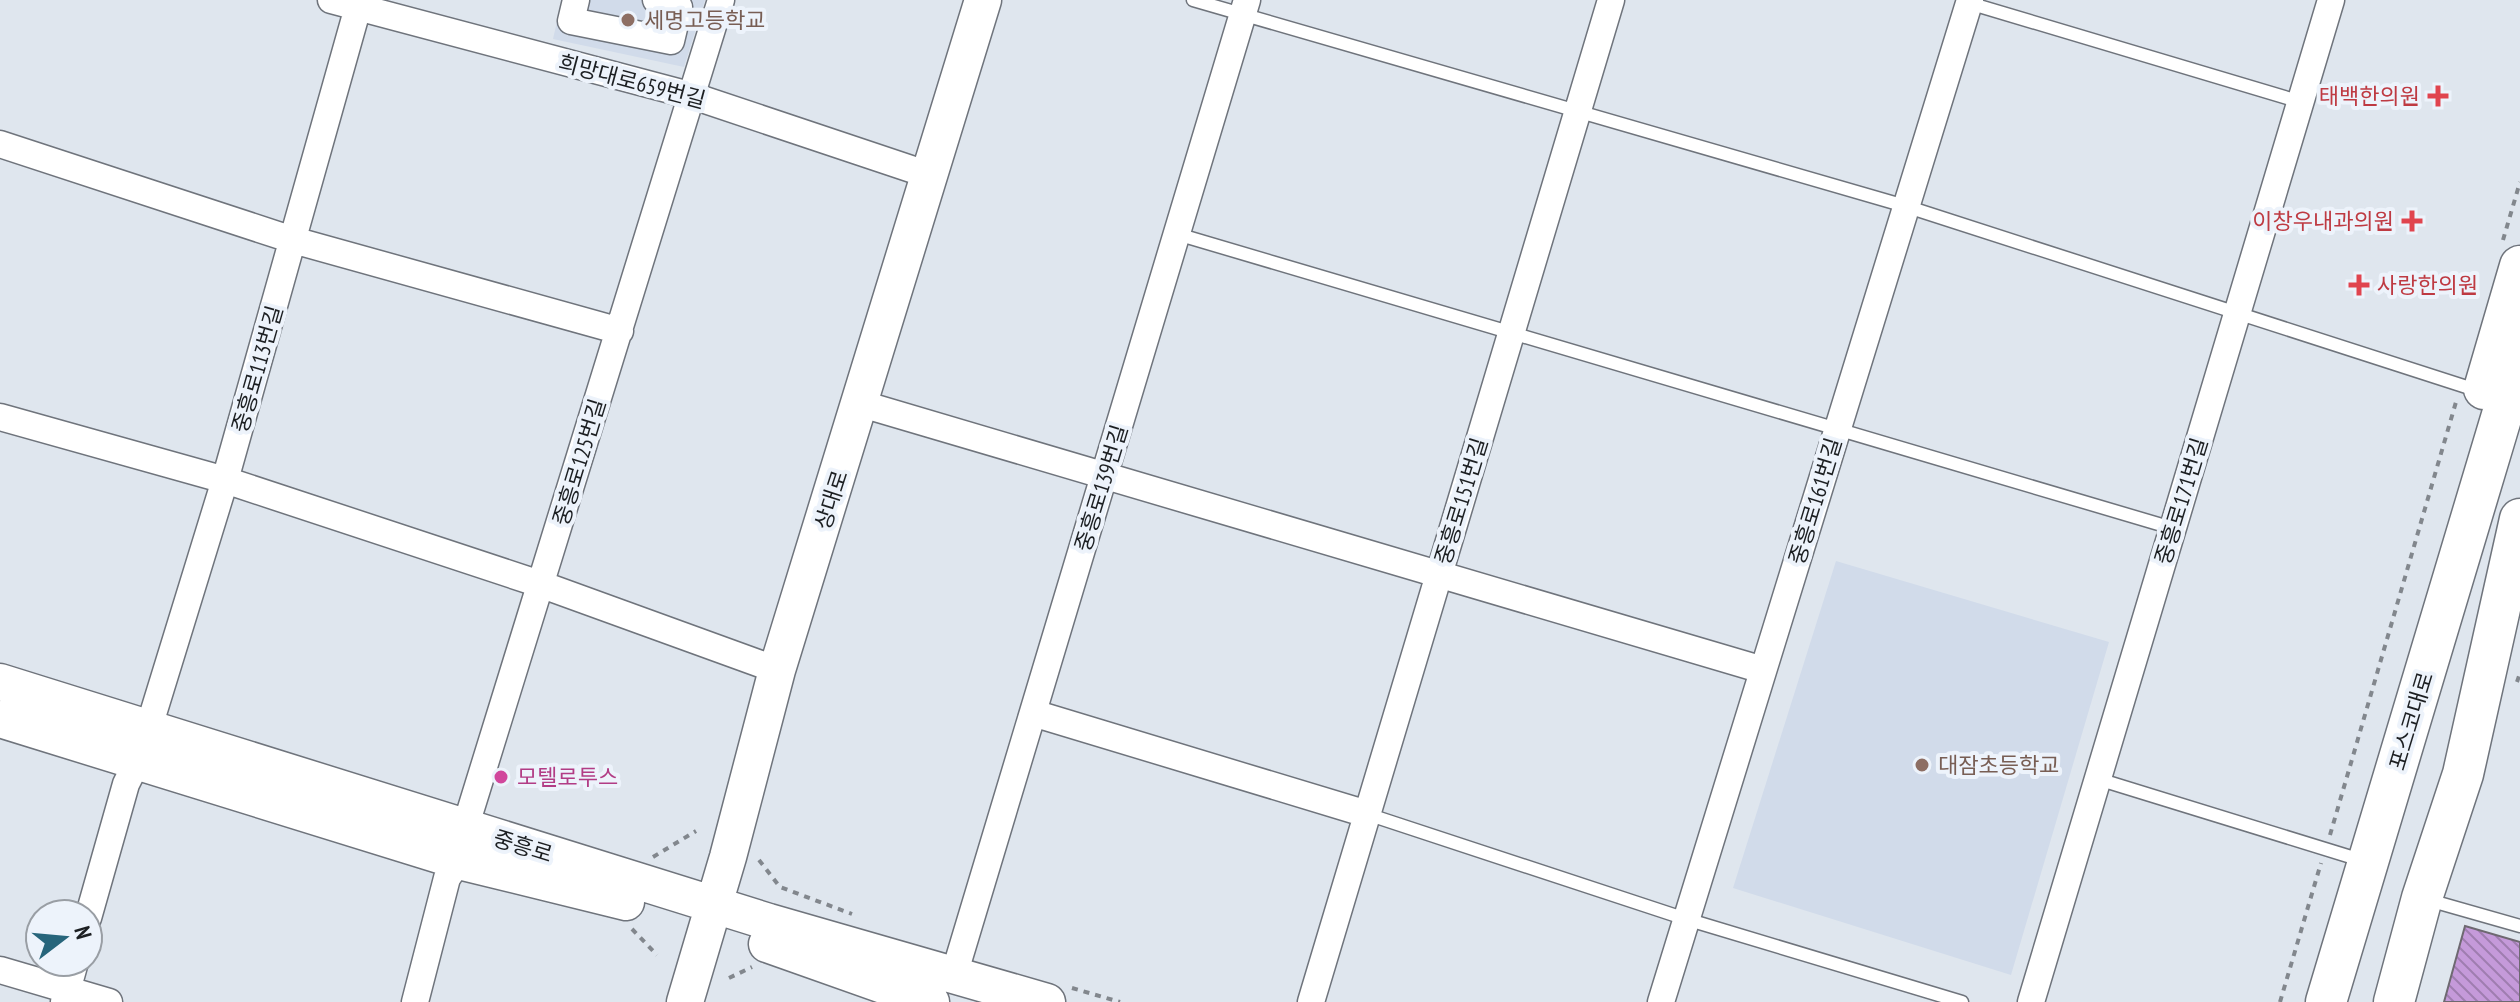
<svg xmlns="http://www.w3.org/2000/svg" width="2520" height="1002" viewBox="0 0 2520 1002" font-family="'PT Sans Narrow','Noto Sans KR',sans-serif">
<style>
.built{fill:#d1dbea}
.building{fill:url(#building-back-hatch);stroke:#6e6971;stroke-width:2}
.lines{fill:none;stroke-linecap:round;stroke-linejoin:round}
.lane-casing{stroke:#6f747c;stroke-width:15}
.street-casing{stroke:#6f747c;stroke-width:29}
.secondary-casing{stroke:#6f747c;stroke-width:39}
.primary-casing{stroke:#6f747c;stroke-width:43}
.path{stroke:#82878d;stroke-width:4;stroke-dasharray:6 6;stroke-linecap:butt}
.lane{stroke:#fff;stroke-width:12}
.street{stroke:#fff;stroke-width:26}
.secondary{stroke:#fff;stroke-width:36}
.primary{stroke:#fff;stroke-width:40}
.education-dot{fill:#8d6e63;stroke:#edf3fb;stroke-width:3}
.health-dot{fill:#e0444e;stroke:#edf3fb;stroke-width:3}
.hotel-dot{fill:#d1479c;stroke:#edf3fb;stroke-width:3}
.labels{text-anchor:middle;stroke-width:8;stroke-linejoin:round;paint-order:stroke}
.education-label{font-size:22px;fill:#785e54;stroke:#edf3fb;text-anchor:start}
.street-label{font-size:22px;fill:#1c1f22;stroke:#edf3fb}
.health-label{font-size:22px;fill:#be3a42;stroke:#edf3fb;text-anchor:end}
.hotel-label{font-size:22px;fill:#b23c85;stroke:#edf3fb;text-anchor:start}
</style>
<defs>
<pattern id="building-back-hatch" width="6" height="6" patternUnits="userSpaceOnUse" patternTransform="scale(2)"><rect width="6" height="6" fill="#c59ada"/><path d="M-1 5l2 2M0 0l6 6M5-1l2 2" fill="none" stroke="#9f7db0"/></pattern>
</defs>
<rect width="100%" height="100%" fill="#dfe6ee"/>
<path class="built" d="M562 0H705L684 67 553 39Z
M1836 561 2109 642 2011 975 1733 888Z"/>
<path class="building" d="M2465 926 2520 942V1002H2444Z"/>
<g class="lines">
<g class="lane-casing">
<path id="lane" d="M1193 0 1905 206 2479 391
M1969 3 2301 102
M1177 234 2172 528
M2098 779 2364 861
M1367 814 1686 919 1962 1002
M2425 899 2520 926"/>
</g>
<g class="street-casing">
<path id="street" d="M331 0 693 96 929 175
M576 0 571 21 671 41 679 7 656 0
M0 144 293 240 620 331
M862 404 1763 670
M0 417 225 480 540 584 777 670
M1033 713 1367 814
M149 727 225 480 360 0
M465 828 721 0
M88 918 126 784 137 762
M0 970 109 1002
M954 975 1247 0
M64 1002 75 962
M415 1002 447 878 459 861
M1311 1002 1611 0
M1661 1002 1970 0
M2031 1002 2331 0"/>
</g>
<g class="secondary-casing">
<path id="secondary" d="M0 682 769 922 1047 1002
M0 719 459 861 626 902
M767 944 931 1002
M685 1002 728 857 777 670 983 0"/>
</g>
<g class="primary-casing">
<path id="primary" d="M2484 389 2520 266
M2326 1002 2520 355
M2394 1002 2422 898 2463 774 2520 519"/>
</g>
<path class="path" d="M2503 240 2520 182
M2517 682 2520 673
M2330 835 2456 402
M653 857 696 831
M759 860 780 887 852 914
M632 929 657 955
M729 978 752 967
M1072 988 1120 1002
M2280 1002 2321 863"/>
<use href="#lane" class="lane"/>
<use href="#street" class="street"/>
<use href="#secondary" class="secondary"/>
<use href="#primary" class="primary"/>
</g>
<g class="education-dot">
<circle cx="628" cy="20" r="8"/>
<circle cx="1922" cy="765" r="8"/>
</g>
<g class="health-dot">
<path d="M2434 84h8v8h8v8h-8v8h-8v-8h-8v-8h8z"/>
<path d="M2408 209h8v8h8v8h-8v8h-8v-8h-8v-8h8z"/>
<path d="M2355 273h8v8h8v8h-8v8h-8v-8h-8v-8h8z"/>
</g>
<circle class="hotel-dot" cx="501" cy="777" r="8"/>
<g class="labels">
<g class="education-label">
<text x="644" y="28">세명고등학교</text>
<text x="1938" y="773">대잠초등학교</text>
</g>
<g class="street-label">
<text transform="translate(632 81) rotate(15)" y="8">희망대로659번길</text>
<text transform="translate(257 369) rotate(-74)" y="8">중흥로113번길</text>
<text transform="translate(579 462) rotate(-73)" y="8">중흥로125번길</text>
<text transform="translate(1101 488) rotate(-73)" y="8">중흥로139번길</text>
<text transform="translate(831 500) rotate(-72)" y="8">상대로</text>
<text transform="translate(1461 501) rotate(-73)" y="8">중흥로151번길</text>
<text transform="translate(1815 501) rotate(-73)" y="8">중흥로161번길</text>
<text transform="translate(2181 501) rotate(-73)" y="8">중흥로171번길</text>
<text transform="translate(2411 721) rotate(-73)" y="8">포스코대로</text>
<text transform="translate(523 846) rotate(17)" y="8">중흥로</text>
</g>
<g class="health-label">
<text x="2420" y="104">태백한의원</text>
<text x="2394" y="229">이창우내과의원</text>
<text x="2377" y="293" text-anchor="start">사랑한의원</text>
</g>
<g class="hotel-label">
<text x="517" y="785">모텔로투스</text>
</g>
</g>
<g transform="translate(64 938) rotate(74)"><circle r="38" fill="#edf3fb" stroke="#999ea4" stroke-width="2"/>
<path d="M0-6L14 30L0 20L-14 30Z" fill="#27657b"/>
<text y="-12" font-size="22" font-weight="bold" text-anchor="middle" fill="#1c1f22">N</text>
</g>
</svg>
